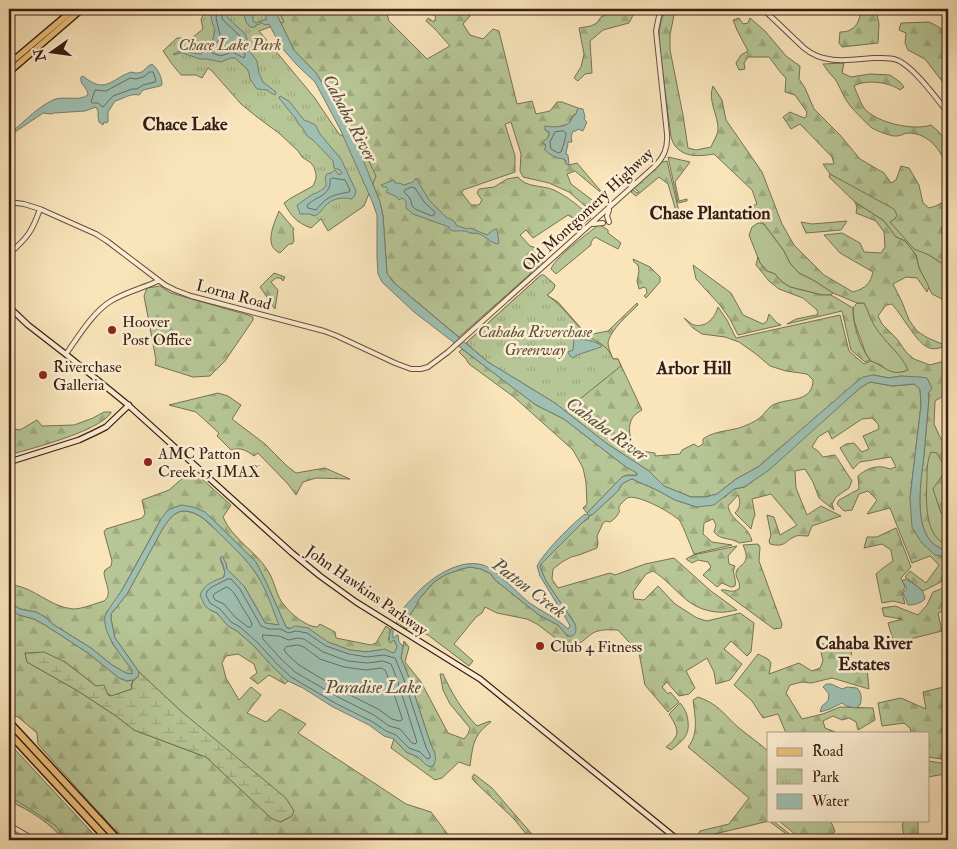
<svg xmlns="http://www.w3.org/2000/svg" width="957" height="849" viewBox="0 0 957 849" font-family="'IM FELL Double Pica',serif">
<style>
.grass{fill:#b7c696;stroke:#777254}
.forest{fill:url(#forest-firs);stroke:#777254}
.wetland{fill:url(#wetland-marsh);stroke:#777254}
.park{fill:url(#park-tufts);stroke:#777254}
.water{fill:#9ebfb1;stroke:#757e71}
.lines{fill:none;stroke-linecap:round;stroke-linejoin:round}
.shore{stroke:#6a6e61;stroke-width:1}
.stream{stroke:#757e71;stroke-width:1}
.tertiary-casing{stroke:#684f3c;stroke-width:6}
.secondary-casing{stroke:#371d11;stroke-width:7}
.primary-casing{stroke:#371d11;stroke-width:8}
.motorway-casing{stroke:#371d11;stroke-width:9}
.tertiary{stroke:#fceed3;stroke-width:4}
.secondary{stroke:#fceed3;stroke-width:4.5}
.primary{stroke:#edc27e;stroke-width:5}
.motorway{stroke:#edc27e;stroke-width:6}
.poi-dot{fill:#8f2418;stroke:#fceed3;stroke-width:2}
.labels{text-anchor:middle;stroke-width:5;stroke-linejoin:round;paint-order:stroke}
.park-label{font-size:16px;font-style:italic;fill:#5d5039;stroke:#fceed3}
.street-label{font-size:16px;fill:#371d11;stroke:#fceed3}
.poi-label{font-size:16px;fill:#371d11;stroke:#fceed3;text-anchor:start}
.water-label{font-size:18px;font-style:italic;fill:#564e41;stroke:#fceed3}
.neighbourhood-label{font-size:18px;font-weight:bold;fill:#371d11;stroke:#fceed3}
</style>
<defs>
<pattern id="forest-firs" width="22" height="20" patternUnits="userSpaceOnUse" patternTransform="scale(1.25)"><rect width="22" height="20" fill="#b7c696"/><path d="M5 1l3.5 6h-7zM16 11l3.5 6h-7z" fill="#9eaa80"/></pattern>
<pattern id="wetland-marsh" width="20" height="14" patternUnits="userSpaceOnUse" patternTransform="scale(1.25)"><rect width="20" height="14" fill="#b7c696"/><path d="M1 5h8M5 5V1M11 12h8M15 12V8" fill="none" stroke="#9eaa80"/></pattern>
<pattern id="park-tufts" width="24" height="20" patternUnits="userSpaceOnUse" patternTransform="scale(1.25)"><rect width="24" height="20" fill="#b7c696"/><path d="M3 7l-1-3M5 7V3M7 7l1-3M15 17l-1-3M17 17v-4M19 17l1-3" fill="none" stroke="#9eaa80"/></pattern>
</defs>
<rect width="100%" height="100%" fill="#fae5bb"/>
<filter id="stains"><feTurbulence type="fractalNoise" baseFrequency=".004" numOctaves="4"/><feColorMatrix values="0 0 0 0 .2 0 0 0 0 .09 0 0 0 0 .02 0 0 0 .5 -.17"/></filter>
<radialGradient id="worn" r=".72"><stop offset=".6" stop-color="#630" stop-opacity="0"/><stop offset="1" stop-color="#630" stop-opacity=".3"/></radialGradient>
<path class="grass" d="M830 174 897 208 929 255 943 264 948 270V307L944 300 932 294 919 268 916 255 905 241 896 237 884 221 855 202 829 177Z
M758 223 764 224 784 251 790 263 799 273 815 281 833 293 831 295H822L790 287 782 282 775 274 767 271 760 263 749 235 752 227Z
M857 303H864L886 341 905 361 908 370 903 372 894 373 888 371 881 365 871 361 866 354 854 321 853 308Z
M926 448H945L946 470 941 513 948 515V548L938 546 924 519Z"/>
<path class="forest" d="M274 9H389L387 14 389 21 427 59 450 46 435 29 426 21 428 18 434 22 436 17 426 9H442L448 12 450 10 448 9H460L470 16 463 24 470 35 483 39 493 29 499 31 517 104 532 101 536 114 550 111 557 102H562L578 108 576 114 573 115 569 124 545 130 549 132C550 137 546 139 542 143L545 144 546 147 564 159 567 164 569 165 577 163 605 196 575 171 567 174 571 184 600 206 592 212 569 192 549 183 523 177 520 171 521 154 511 122 505 124 515 156V172L463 190 462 193 471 205H479L482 200 477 193 479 189 494 187 507 179 518 177C526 188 543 185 554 190 568 197 581 207 591 218L583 224 568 215 533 238 526 230 520 235 530 246 543 250 542 265 532 271 530 274 459 337 393 282 387 274 383 216 380 202 350 127 316 73 294 50Z
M613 9H633V15L629 23 603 30 590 41 592 73 585 74 578 81 574 78 581 67 584 54 579 28 591 26 597 23 601 17 610 13Z
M667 9H678L674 15 670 35V50L683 115 688 148 696 150 711 147C713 142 717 136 718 131 719 116 707 100 713 86L722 100 726 120 762 172 782 224 794 245 824 275 853 292C866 288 870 284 873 272L840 253 824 235 842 233 860 243 864 252 881 253 885 247 884 232 876 221 856 213 857 207 855 202 884 221 896 237 905 241 916 255 919 268 929 287 927 292 917 278 906 277 893 284 902 302 909 320 917 331 926 337 944 345 948 338V344C928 357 919 341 908 326 903 319 898 311 892 304L886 305 878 316 882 324 897 339 906 352 914 359 930 365 948 360V393L935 401 934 424 940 437 948 452V515L941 513 933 489 946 470 937 453 931 452C927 461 927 470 927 479 926 500 924 538 948 545V551C909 543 921 483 924 455 926 436 927 416 929 397 927 391 930 388 929 382L901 376 889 378 873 375 782 446 758 467 736 479 717 494 706 497H691L664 486 649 471 606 443 555 403 466 343 541 275 522 297 595 342 537 291 548 279 555 285 553 290 547 295 558 302 587 335 608 331 637 303 638 305C629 314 610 330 608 343 608 348 611 354 613 359H618L642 410C639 412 635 414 633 417 627 425 629 441 636 447 641 452 649 452 655 453V456L680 454 682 450 694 444 698 447 703 444V439C717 429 733 432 747 425 752 423 757 420 761 417 765 413 769 406 775 404 790 398 813 402 813 380L807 374 786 371 770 366 756 354 739 342 725 337 702 334 693 328 684 318C687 320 691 324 694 325 707 328 715 317 718 307L727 320 736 338 840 315 849 351 864 364 871 361C886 367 891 377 908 370 901 353 884 342 874 325 870 318 868 310 864 303H857L833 293 815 281 799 273 790 263 784 251 764 224 745 209 757 204 752 190 714 154C701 156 687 158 677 148 674 146 672 140 671 137L659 45C659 31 659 20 667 9Z
M861 9H876L879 24 878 43 842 47 839 43 840 32C855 32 860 22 861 9Z
M739 18 743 24 748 23 750 18 765 31 786 56 800 66 799 79 805 88 814 109 840 135 860 159 884 173 891 183 896 180 901 166 909 168 919 185 923 203 929 208C937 206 943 203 948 197V215L945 218 941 231 948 245V270L943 264 929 255 914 249 890 222 895 219 897 215 894 209 830 174 823 164H834L832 157 800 124 791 129 783 117 790 112 804 118 806 117 807 112 795 95 785 92 786 78C779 72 775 64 769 57H748L744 63 745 69 739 70 736 63 741 55 748 51 737 30 733 20Z
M929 22C937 26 944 29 948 37V89L925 59 908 50 905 43 906 33 899 30 901 23Z
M844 63 842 73 851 77 870 74 890 75 900 82 904 87 900 90C889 82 866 79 854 86 857 93 860 102 864 108 876 123 914 131 931 125L938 131 948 143V169C942 152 930 133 908 133 904 133 901 136 897 136 892 137 877 131 872 128 866 123 850 107 846 100 842 93 839 85 835 79 830 74 827 70 823 64Z
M668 157 690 162 675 182 679 201 687 199V201L678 203Z
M667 161 681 220 678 221 676 211 668 184 659 177 636 196 631 192 633 190 637 193 639 192 634 188 662 162Z
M279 211 294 229 293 231 294 241 292 244H289L280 253C263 246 274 224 279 211Z
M847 221 841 230 806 233 801 222 812 224Z
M600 225 608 230V233L621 243 618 249 595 237 591 242V245L556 274 551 269C556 256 585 236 597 226Z
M758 257 760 263 767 271 775 274 782 282 790 287 822 295H831L853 308C852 323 861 349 870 360L865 362 851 350 842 311 787 324 796 319 816 315 818 314 817 310 803 298 779 289 769 281 756 265Z
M633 259 650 267 660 277V282L646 298 644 296 647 293 646 288 644 287 639 289 637 281 639 271 638 265 634 262Z
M693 265 731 293 743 315 763 324 767 321 769 314 777 323 781 325 738 335 730 319 720 305 696 279Z
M274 273 285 277 283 281 280 278H276L271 282 278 290 275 309 260 287Z
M160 286 171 293 248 315 253 317V320L225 361 210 376 193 377 155 365 156 360 144 296 147 288Z
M462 349 536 405 564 419 626 467 637 473V475H627L622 477 587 513 583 508 587 504 586 482 583 468 573 450 514 397 469 364 466 359 459 352Z
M870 382 893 386 915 384 920 389 921 405 910 498 935 555 948 557V568L945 570 941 582 923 591 905 577 910 571 926 583 939 565 930 556 912 563 890 508 867 514 877 500 868 491 859 494 852 510 844 511 837 504 839 500 859 489 858 476C867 468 878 464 890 469L896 467 891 457 860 462 853 469 840 448 846 444 854 443 862 452 869 449 863 436 879 429 878 424 872 418 862 419 832 439 828 431 818 437 812 447 818 451 823 457 835 455 852 481 849 488 836 497 832 504 834 510 819 498 813 482 805 469 795 471 796 488 807 515 821 506 841 516 812 526 808 536C804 536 799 535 796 536 784 541 786 548 770 544L769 541 771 535 767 515 774 517 780 535 797 525 771 494 752 499 755 515 753 520 751 529 735 513C740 508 741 502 738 495L728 506C728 507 730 513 731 514 738 524 749 528 752 541L739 543C731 537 721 541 714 532L716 525 713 519 704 523 703 534 712 542 732 545 694 554C691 547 683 526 680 521 673 513 636 493 627 498 625 500 620 504 619 507 618 513 622 508 618 514 616 518 613 520 610 522L606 521 603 523 597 536 598 543 597 548 579 555 571 557 562 562 553 569 552 579 558 588 610 573 615 575 645 564 674 558 711 591 737 610C731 611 724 613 717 612 685 609 678 587 653 571L646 574 633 592 634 599 644 600 658 586 675 604 697 618 707 621 740 613 754 623 751 652 747 656 731 641 724 649 742 664 730 680 716 684 714 672 707 658 686 671 695 688 689 694 679 696 667 682 662 687 668 694 670 692 679 702 668 712 645 685 639 653 618 630C612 630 604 629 598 631 586 634 580 650 566 646L537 624 527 619 497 613 485 607 482 613 476 617 454 644 473 661 469 666 428 635 411 627 406 629 400 624 408 618 417 604 419 599 434 582 445 575 461 569 470 567 481 569 491 574 495 580 539 615 558 625 567 636H571L575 624 546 581 540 567 541 564 583 522 589 518V515H592L618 491 622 484 629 480 632 479 657 490 675 500 697 507 725 497 734 489 745 487 860 388Z
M218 393 228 396 241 405 232 419 265 444 287 466 296 473 325 468 350 479 316 478 303 482 296 495 288 484 258 453 254 456C246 450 240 447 231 450L217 436 219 433 196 412 169 405Z
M104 412H111V413C97 432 33 448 9 455V428L20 430 37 420 42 426 74 425 93 418Z
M192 470 231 505 223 517C232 539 256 551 268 571 275 581 276 597 285 606 291 614 307 627 317 627L320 624 335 632 336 638 371 645 376 643 386 626 391 630 390 636 388 639 394 640 397 646 396 652 393 653 379 650 367 652 350 650 286 627 266 582 256 562 205 512 181 505 161 519 122 590 113 604 106 613 105 617 112 643 132 670V674L126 673 112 665 91 648 54 625 45 617 36 612 20 609 9 602V577L13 585C35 588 50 607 73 609 82 609 94 604 104 601 113 594 105 583 104 573L105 570 111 566 112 561 104 532 106 529 142 518 145 514 142 500 169 490Z
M182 511C191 511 197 514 204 519 222 536 243 553 257 575 267 590 273 608 279 625L265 623 244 586 227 569 226 563 220 558 225 573 210 610 217 613 228 626 237 631 254 646 273 667 288 681 285 684 269 675 258 684 250 678 257 673 254 664 238 654 226 656 222 663 226 678 239 700 251 687 261 695 247 713 266 722 280 709 306 724 298 733 406 804 431 812 452 840H127L118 833 91 804 38 744 37 733 18 717 9 714V609L19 615 34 619 45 625 88 653 119 678 127 681 133 680 131 685 132 689 112 696 96 686 65 662 25 653 27 662 78 691 116 716 134 730 206 757 271 818 281 822 292 816 139 672 115 638 111 619V614L127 594 163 528C169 519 172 514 182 511Z
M896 528 911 567 901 578 905 587 902 593 905 604 893 601 882 603 876 574 883 568 893 561 891 550 882 544 864 548 867 537H877Z
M758 544 760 547 759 561 782 624 781 628 774 629 721 590C729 589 730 594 739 589 741 581 736 580 736 574 736 563 753 567 743 545Z
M737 546 728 556 729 564 735 566C731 575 737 577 735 586L731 587 722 583 717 587 703 575 711 567 708 562 698 560 692 563 686 559 693 555Z
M946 587 948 589V609L938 613 942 631 894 643 888 623 902 619 884 616 882 608 895 606 918 615 927 605 933 592Z
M404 641 409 647 405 662 421 682 448 733 464 739 468 734 470 728 450 704 443 690 440 674H443C451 692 463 712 477 726L490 721 491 722C473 735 473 745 470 766L459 762 442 778 435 780 391 748 394 739 406 752 418 757 425 764 435 753 431 745 408 675 401 658Z
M819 643 852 649 850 664 855 670 867 669 869 689 832 678 811 683 802 682 790 685 786 693 802 719 823 714 840 707 873 708 875 720 858 730 856 722 849 718 842 720 833 716 823 721 825 728 838 733H786L778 714 763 718 752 701 734 685 758 654 768 659 771 663 769 674 799 663 812 671 820 668 823 661Z
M948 686V760L928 757V733H911L910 728 904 723 882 726 878 703 901 698 926 709 923 692Z
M698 697C719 704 724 715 739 728 749 736 759 743 768 751V820H772L797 840H787L785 833 769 821 698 838V835L700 831 729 824 749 798 688 747C699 734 695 716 693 700Z
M680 703C685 709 687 713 688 721 690 736 682 741 671 750L666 747C681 735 679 730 669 714Z
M9 743 99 840H64C50 823 30 810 9 801V791L11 787 9 785Z
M928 761 948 764V781L945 774 928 777Z
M474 774 492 788 537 840H531L514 819 474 781 472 778Z
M778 820H830L835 831 833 834 838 840H802Z
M904 820H918V840H906C903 834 902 828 903 821Z"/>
<path class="wetland" d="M44 652 65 662 96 686 104 685 108 695 111 696 132 689C131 683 133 681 138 677L139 672 182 712 286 798 294 811 292 816 280 822 271 818 206 757 134 730 116 716 78 691 27 662 25 653Z"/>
<path class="park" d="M205 9H278L284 22 259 31 314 97 339 134 361 145 376 176 364 206 328 231 321 219 311 228C296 222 292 217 284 203L291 198 313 186 316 179V174L314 167 311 163 302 157 298 151 280 134 257 117 241 104 212 71 208 68 202 78 196 75H181L172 64 163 51 177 38H192L203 29 201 19 205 12Z
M541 275H544L555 285 553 290 547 295C564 307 573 322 587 335 599 344 607 344 613 359H618L621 366 565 411 555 403 488 362 466 343Z"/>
<path class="water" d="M214 9H231L227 17 245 34 247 39 249 50 257 61 259 73 263 82 276 92 275 95 271 93 267 90 257 89 250 79 249 73 247 69 235 58H230L221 62 207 59H200L183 53H179L174 55 173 54C183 48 191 54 201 54L203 50 209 47 213 39 215 30 212 22 211 17Z
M240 9H251L253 15V21L256 23 267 19 262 9H274L294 50 316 73 350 127 380 202 383 216 387 273 393 282 488 362 555 403 606 443 649 471 664 486 691 497H706L717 494 736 479 758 467 855 383 863 377 873 375 889 378 901 376 920 377 927 378 932 388 931 390 928 393 929 397C927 416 926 436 924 455 921 483 909 543 948 551V557L935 555 921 542 912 527 910 498 921 405 920 389 914 384 893 386 870 382 860 388 769 470 744 487 734 489 714 505 697 507 675 500 657 490 632 479 629 480 622 484 618 491 592 515H589V517L583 522 541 564 540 567 546 581 575 624C577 631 576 637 568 636L558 625 539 615 495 580 491 574 481 569 470 567 461 569 445 575 434 582 419 599 417 604 408 618 404 617 393 631V638L397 635H398L399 642 403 646 401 658 408 675 431 745C435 752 437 757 434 765L430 767 425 764 418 757 406 752 394 739 384 736 369 725 333 707 303 688 288 681 273 667 254 646 237 631 228 626 217 613 210 610 205 606 200 595C204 584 214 581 224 577 226 570 223 564 220 558L222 556 226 563 227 569 244 586 265 623 279 625C272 608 267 590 257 575 247 559 232 546 218 532 212 526 206 519 198 515 193 512 188 511 183 511 173 512 169 520 163 528L127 594 111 614V619L115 638 139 672 138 677 133 680 127 681 119 678 88 653 45 625 34 619 19 615 9 609V602L20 609 36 612 45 617 54 625 91 648 112 665 126 673 132 674V670C122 656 102 634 105 616 106 612 119 595 122 590 135 567 148 543 161 519L168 510 181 505 193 507 205 512 256 562 266 582 286 627 289 629 295 626 308 628 328 642 350 650 367 652 385 649 393 653 395 652 397 646 394 640 390 643 389 642C389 637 390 629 394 625 395 623 398 621 399 619 400 617 400 614 401 612 405 605 411 600 416 594 431 578 459 558 483 565 494 568 517 592 527 601 540 611 556 617 568 629L570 626 568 622 540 576 537 566C544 552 573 523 585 514L587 515 588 514 587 513 622 477C628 474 633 477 637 475V473L626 467 564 419 536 405 512 387 414 312 382 282 378 274 377 257V215L372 201 340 129 315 82 297 65 281 47 269 24 265 25 260 22V24L256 25 255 27H250L246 22 244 14Z
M152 64C158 69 162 77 162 85L160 86 143 90 139 95C130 93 123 99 115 101L108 112V122L106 123 104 122 103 125 99 122 98 117V111L96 107 85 111 54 113 51 114 43 113 15 132 14 130C26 120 38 107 53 100 64 95 78 102 88 95 88 87 79 85 81 77L83 76C106 95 111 79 131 72 144 76 143 68 152 64Z
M280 96 289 101 304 120 314 124 316 126 320 134 341 159 356 191 355 195 352 199C340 197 333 198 324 207 321 211 320 213 315 216L309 214H300L297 205 313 194C317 193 325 189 326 185 327 180 323 181 327 174L331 173 335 170 339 175 342 173 340 170 334 168 333 161 313 140 307 136 302 127 299 125 296 119 279 98Z
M578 108 583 109 585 117 584 119 587 122 583 131 578 129 576 131H573L571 136 572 142H568C568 147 566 150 566 154L568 155 569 165 565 163 566 161 564 159C556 158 551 156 544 149L546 147 545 144 542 143C546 139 550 137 549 132L545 130V126C552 127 563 128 569 123 572 120 572 116 576 114Z
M416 178 429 200 446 217 454 221 457 226 468 229 470 228 487 235 493 230 497 229 499 243 497 244C489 242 485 235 476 233 475 233 473 234 472 233 469 233 467 231 464 231 458 230 455 233 449 229V227L413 214 406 208C406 203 407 200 402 198L399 200 397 197 386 192 388 189 386 187H383L381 185 394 180 395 183H399L404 185 413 182Z
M574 338C583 340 595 340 602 346L601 347 577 355 573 358 570 356 568 352 573 350Z
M906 579C913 584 925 589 925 599 921 603 915 605 908 605L903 593 907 588 902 581 903 580Z
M826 684H831L842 689 847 687 857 688C862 693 862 699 860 705L856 708 846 706 842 703 830 709 820 712 822 706 828 701 829 694 823 687Z"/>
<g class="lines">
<path class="shore" d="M218 9 216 18 220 35 218 41 212 51V53L221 56 232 52 244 58 245 55 242 38 222 19V14L226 9
M150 72H153L156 80 155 82 143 85 137 89H132L113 96 103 107 98 103H92L91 102 95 90 106 91 130 78 136 79 143 77Z
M564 131 566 133C566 138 563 146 561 152L558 153 551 149 550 142 555 132Z
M332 178 345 180 350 190 349 192C333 195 327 196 316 210L308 208 307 206 308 204C317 197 332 194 330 180Z
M412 187 415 188 425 203 435 212 434 215 432 216 415 209 412 206 411 201 409 197 404 192 405 190Z
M228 579H231L240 589 261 626 269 629H281L288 633 296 631 307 633 326 646 349 654 367 657 384 655 395 658 403 677 426 747 430 755V758L427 759 420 752 409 748 396 735 386 731 371 721 335 703 291 677 277 664 258 643 240 627 231 622 220 609 210 603 206 595 207 591 212 587Z
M227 587C236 592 238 601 244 610 247 615 250 618 252 624L251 627H248L235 617 224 604 215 600 213 596 214 594Z
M263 635 279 636 289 640 297 638 304 639 323 652 348 661 367 663 383 661 391 664 397 679 417 742 415 744 412 743 400 729 389 726 374 715 338 697 295 672 281 659 263 639Z
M298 645 304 647 320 659 344 667 366 670 381 668 385 670 390 682 402 718V720L399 721 392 719 378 709 342 691 299 665 287 654 284 650 286 647Z"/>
<path class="stream" d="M9 798 14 799 55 825 67 840"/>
<g class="tertiary-casing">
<path id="tertiary" d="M763 9 804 48C824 65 849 60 874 58 882 58 890 57 897 60 913 66 937 99 948 113
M9 202 24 204 40 209 96 234 107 241 165 285 175 290 191 296 324 331 337 336 395 363 411 369H421L428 367 448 352 654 167C664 157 668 148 667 134L656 31 659 16 663 9
M609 210 607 216 609 222
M593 224 603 223
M9 254C27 238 32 232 40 209
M66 354C78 337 93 312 111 301 126 292 143 288 158 281
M9 825 35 840"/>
</g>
<g class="secondary-casing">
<path id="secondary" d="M9 307 28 325 68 356 127 404 292 553 320 576 356 602 480 679 678 840
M9 462 79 440 94 433 106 427 129 405"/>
</g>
<g class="primary-casing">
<path id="primary" d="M9 64 74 9
M9 72 82 9"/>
</g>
<g class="motorway-casing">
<path id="motorway" d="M9 722 118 840
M9 733 108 840"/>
</g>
<use href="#tertiary" class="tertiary"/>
<use href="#secondary" class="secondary"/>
<use href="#primary" class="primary"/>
<use href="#motorway" class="motorway"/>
</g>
<g class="poi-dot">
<circle cx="112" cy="330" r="5"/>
<circle cx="43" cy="375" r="5"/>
<circle cx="148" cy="462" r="5"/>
<circle cx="540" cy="646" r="5"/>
</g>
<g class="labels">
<g class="park-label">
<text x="230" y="50">Chace Lake Park</text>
<text x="535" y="337">Cahaba Riverchase<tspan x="535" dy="18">Greenway</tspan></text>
</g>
<g class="street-label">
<text transform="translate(587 209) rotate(-43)" y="6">Old Montgomery Highway</text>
<text transform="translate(234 294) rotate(15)" y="6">Lorna Road</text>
<text transform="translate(367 590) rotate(35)" y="6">John Hawkins Parkway</text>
</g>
<g class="poi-label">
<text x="122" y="327">Hoover<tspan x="122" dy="18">Post Office</tspan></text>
<text x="53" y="372">Riverchase<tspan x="53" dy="18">Galleria</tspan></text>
<text x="158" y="459">AMC Patton<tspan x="158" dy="18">Creek 15 IMAX</tspan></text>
<text x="550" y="652">Club 4 Fitness</text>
</g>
<g class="water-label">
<text transform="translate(350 118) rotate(62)" y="6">Cahaba River</text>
<text transform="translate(607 429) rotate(36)" y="6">Cahaba River</text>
<text transform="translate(529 588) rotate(37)" y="6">Patton Creek</text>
<text x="373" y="693">Paradise Lake</text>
</g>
<g class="neighbourhood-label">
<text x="185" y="130">Chace Lake</text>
<text x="710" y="219">Chase Plantation</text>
<text x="694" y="374">Arbor Hill</text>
<text x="864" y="649">Cahaba River<tspan x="864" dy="21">Estates</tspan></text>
</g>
</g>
<rect width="957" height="849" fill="none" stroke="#fae5bb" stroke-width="30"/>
<rect x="10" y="10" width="937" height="829" fill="none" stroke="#371d11" stroke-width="2.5"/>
<rect x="15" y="15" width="927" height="819" fill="none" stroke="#371d11"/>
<rect x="767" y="732" width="162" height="90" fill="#fceed3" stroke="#ad9a85"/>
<rect x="777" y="748" width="25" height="8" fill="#edc27e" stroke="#ad9a85"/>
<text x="812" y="756" font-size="15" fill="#371d11">Road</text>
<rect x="777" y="769" width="25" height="15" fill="url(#park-tufts)" stroke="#ad9a85"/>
<text x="812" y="782" font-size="15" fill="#371d11">Park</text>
<rect x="777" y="794" width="25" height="15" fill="#9ebfb1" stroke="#ad9a85"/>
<text x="812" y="806" font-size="15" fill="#371d11">Water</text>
<g transform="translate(52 52) rotate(256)" stroke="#fceed3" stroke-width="4" paint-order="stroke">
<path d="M0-4L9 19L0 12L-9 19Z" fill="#371d11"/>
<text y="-8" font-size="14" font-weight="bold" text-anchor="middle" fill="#371d11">N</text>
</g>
<rect width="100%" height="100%" filter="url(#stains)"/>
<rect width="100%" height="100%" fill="url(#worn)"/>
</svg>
